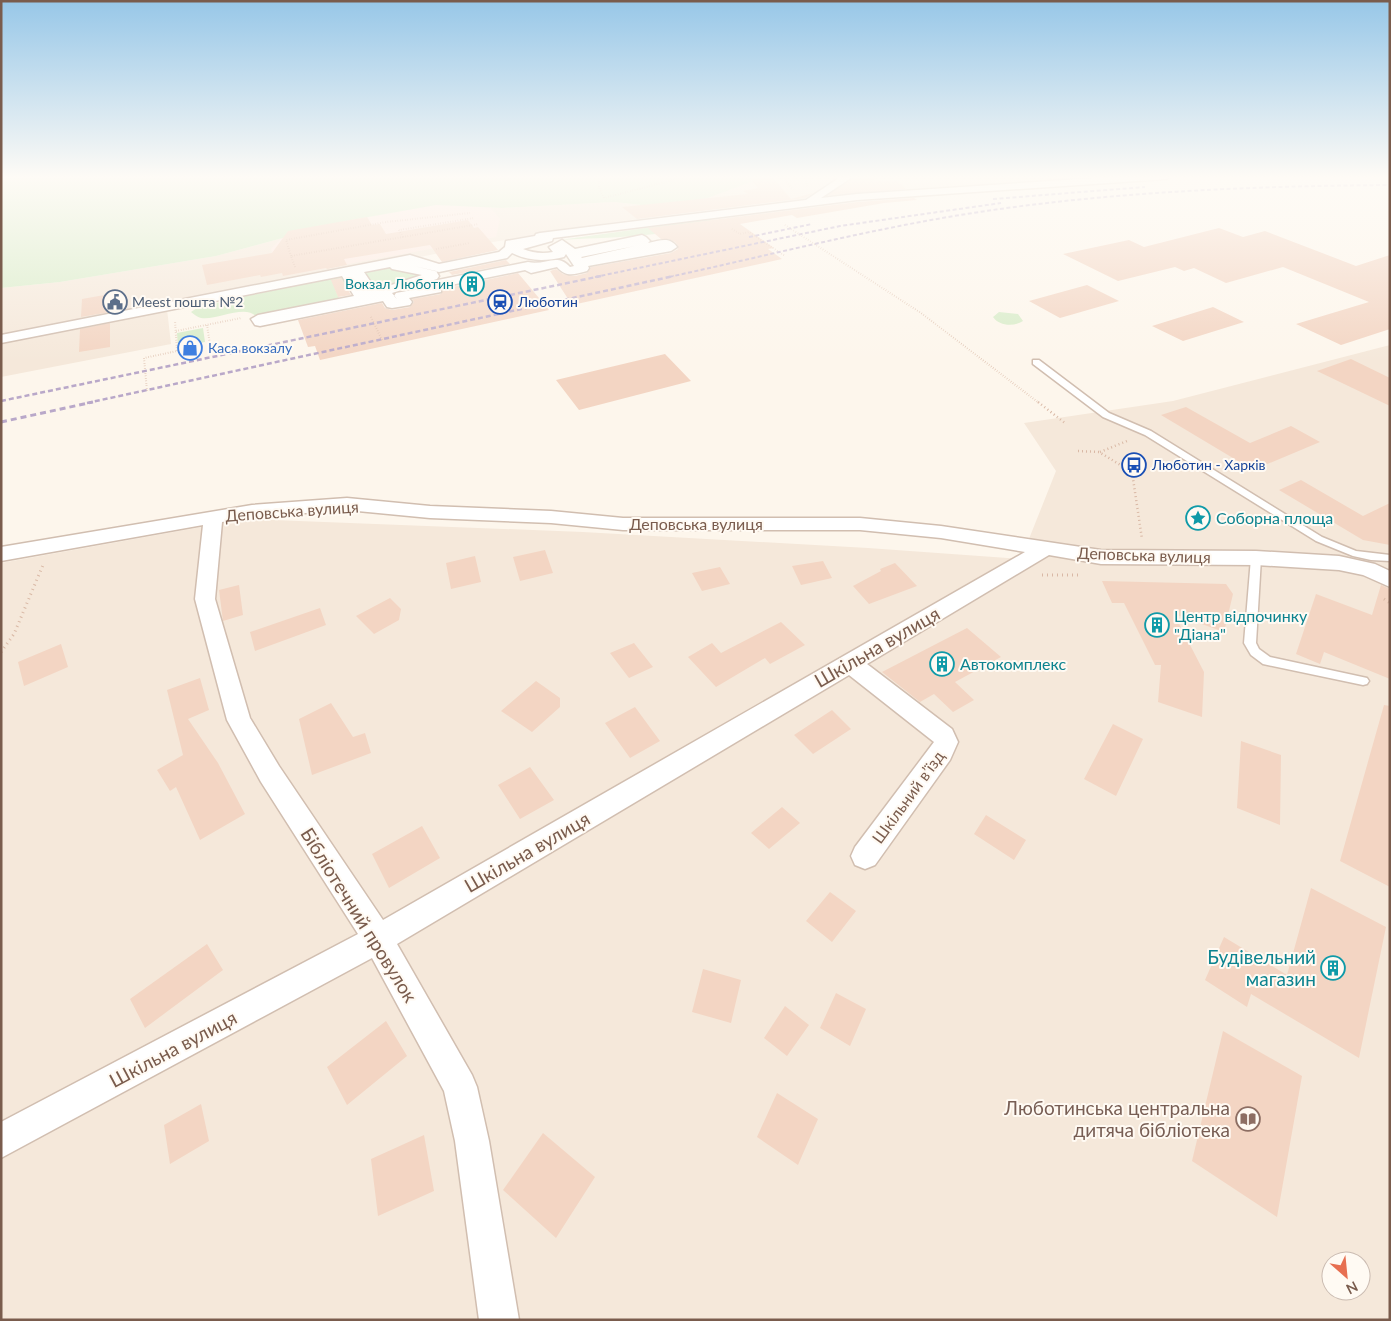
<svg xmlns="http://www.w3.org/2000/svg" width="1391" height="1321" viewBox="0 0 1391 1321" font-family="Lato,sans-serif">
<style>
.residential{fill:#f5e8da;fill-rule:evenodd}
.commercial{fill:#fde8e0}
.green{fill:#d8ecc9}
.building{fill:#f3d5c3}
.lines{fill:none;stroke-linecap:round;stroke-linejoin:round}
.lane-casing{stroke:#d1beb0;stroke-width:3}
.street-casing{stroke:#d1beb0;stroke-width:3}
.path-far2{stroke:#d9b8a5;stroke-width:2;stroke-dasharray:0.5 2;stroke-linecap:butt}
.path-far1{stroke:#d9b8a5;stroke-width:2.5;stroke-dasharray:1 3;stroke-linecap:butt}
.path{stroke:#d9b8a5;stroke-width:3;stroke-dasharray:1 4;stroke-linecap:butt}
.lane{fill:#fff;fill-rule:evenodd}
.street{fill:#fff;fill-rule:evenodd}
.rail-far2{stroke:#b9a8c9;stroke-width:2;stroke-dasharray:4 2.5;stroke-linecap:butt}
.rail-far1{stroke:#b9a8c9;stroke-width:2.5;stroke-dasharray:5 3;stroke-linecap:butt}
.rail{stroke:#b9a8c9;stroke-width:3;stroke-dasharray:6 4;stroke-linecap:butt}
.path-bridge-far1{stroke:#d9b8a5;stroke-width:2;stroke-dasharray:0.5 2;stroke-linecap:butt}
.path-bridge{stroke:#d9b8a5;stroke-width:2.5;stroke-dasharray:1 3;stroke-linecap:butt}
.labels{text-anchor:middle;stroke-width:4;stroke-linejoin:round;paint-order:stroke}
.far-culture-label{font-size:14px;fill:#0d838f;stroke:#fffaf3;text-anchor:end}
.far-service-label{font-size:14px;fill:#4e5e75;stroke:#fffaf3;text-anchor:start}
.far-transit-label{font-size:14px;fill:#164399;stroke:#fffaf3;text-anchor:start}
.far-shop-label{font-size:14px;fill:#366cbe;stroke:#fffaf3;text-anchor:start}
.street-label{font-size:16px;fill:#7a5c4d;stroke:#fffaf3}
.culture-label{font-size:16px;fill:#0d838f;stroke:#fffaf3;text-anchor:start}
.near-street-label{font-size:19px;fill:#7a5c4d;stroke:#fffaf3}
.near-culture-label{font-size:19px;fill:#0d838f;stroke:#fffaf3;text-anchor:end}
.near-education-label{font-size:19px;fill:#785e54;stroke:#fffaf3;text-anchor:end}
</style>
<rect width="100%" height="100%" fill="#fdf6ec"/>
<path class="residential" d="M743 176H1128L907 189 755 204 614 222 493 242 167 309 171 344 1 377V288L60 282 216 256 346 221 436 205 502 208 614 202 678 209Z
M1390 345V1320H1V563L246 519 583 532 868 548 1021 559 1056 471 1024 423 1173 401ZM1331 1261H1361V1291H1331Z"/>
<path class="commercial" d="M436 205 490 207 500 219 496 237 283 276 271 249 288 231Z"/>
<path class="green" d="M1 176H767L678 209 614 202 502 208 436 205 346 221 216 256 60 282 1 288Z
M710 219 712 221C672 238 604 237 560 240Z
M397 266 432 274 372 294 359 273Z
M348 275 356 285 335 289 341 303 258 319C248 302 217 321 201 318 197 317 194 314 191 312L197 308 232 299Z
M999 312 1018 314 1023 321C1014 327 999 326 993 317Z
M203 328 205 342 178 347 177 333Z"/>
<path class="building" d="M748 176H771L791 199 813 193 805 198 637 219 622 207 748 194 743 191 758 188Z
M856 176 883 181 897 180 906 189 828 195Z
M914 198 917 200 884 203 797 218 792 215 740 224 774 248 768 249 782 259 572 305 550 271 556 269 563 274 575 276 587 273 591 267 671 253 678 249V246L675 242 668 239H661L648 228 857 202Z
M367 217 372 225 380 224 386 234 468 220 474 228 478 227 498 250 442 262 430 245 344 259 347 265 327 269 326 268 283 276 282 273 261 277 260 275 207 285 202 265 272 253 288 231Z
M1219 228 1243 237 1265 231 1356 266 1390 255V329L1341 345 1296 324 1369 302 1283 267 1226 283 1194 268 1184 271 1175 267 1118 281 1063 254 1129 240 1144 247Z
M506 260 510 264 452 275 449 272Z
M518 273 549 310 320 360 315 346 308 347 298 320 382 303 385 308 392 310 410 307 414 302 412 299 441 294 443 289Z
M341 278 351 295 338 297 331 280Z
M1087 285 1119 301 1060 318 1029 301Z
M110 294V312L81 317 82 299Z
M1213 307 1244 322 1183 341 1152 326Z
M110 323V347L79 352 80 329Z
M665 354 691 381 579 410 556 380Z
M1351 359 1390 378V406L1317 371Z
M1186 407 1250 443 1291 426 1320 442 1253 470 1161 415Z
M1301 480 1363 516 1390 503V545L1363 540 1279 490Z
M545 550 553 573 520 581 513 557Z
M475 556 481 582 451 589 446 563Z
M823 561 832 578 801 585 792 566Z
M895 563 917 586 869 604 853 586 881 571 880 569Z
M720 567 730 584 702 591 692 573Z
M1102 581 1226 584 1233 594 1224 632 1174 614 1204 672 1202 717 1158 702 1161 665H1155L1124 603H1112Z
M239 585 243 615 223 621 219 590Z
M1381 585 1390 589V679L1324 652 1320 664 1296 654 1316 594 1372 615Z
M390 598 401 609 399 620 374 634 356 616Z
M320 608 326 625 255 651 250 632Z
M781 622 805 645 770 664 765 658 716 687 688 657 712 643 721 653Z
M967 628 1001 657 955 682 974 700 953 712 934 694 920 702 882 672Z
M634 643 653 667 629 678 610 653Z
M61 644 68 667 24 686 18 662Z
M200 678 209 710 188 719 218 763 245 814 200 840 176 787 170 791 157 770 183 755 167 690Z
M536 681 560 698V707L532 732 501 711Z
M331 703 353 737 365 733 371 753 312 775 299 719Z
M1384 705 1390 706V887L1340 861Z
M635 707 660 741 630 758 605 723Z
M832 710 851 729 813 754 794 735Z
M1113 724 1143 739 1116 796 1084 779Z
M1241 741 1281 755 1280 825 1237 808Z
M530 767 554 800 520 819 498 785Z
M782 807 800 823 769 849 751 833Z
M986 815 1026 840 1014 860 974 834Z
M422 826 440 858 389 888 372 854Z
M1311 888 1386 927 1359 1058 1251 994 1247 1007 1205 980 1224 937 1287 975Z
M830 892 856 911 832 942 806 921Z
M207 944 223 970 145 1028 130 999Z
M703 969 741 980 731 1023 692 1012Z
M836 993 866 1009 850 1046 820 1028Z
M785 1006 809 1025 787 1056 764 1038Z
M386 1021 407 1056 347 1105 327 1067Z
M1223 1031 1302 1076 1277 1217 1192 1161Z
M777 1093 818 1119 798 1165 757 1137Z
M201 1104 209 1141 170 1164 164 1125Z
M543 1133 595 1177 556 1238 503 1190Z
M424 1135 434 1191 378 1216 371 1159Z"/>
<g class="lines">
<g class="lane-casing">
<path id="lane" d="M1033 360H1039L1109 413 1151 431 1322 537 1356 551 1390 555V561L1371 560 1353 556 1316 541 1145 435 1103 417 1033 364Z
M1256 555 1261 558 1256 643 1259 649 1270 657 1367 678 1369 681 1367 684 1363 685 1263 664 1251 655 1244 643 1251 558Z"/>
</g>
<g class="street-casing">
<path id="street" d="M842 176H854L821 198 857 194 1126 176H1171L1166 179 857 200 553 238 552 241 523 249C533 253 542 254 553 252L549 247 562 240 575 249 642 235 646 237 650 241 648 243C660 241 669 236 677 247L671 251 588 266 589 268 587 271C574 274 567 278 557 267L531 273 525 270 441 287V292L409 298 412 302 410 305 392 308 387 307 383 301 260 326 255 325 251 319 258 315 354 296 342 276 1 343V335L410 255 439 264 499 252 505 247 506 241 535 236 536 234 540 233 806 200ZM635 246 582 258 581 257ZM512 253C530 262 546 261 564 257L566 254 574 266 570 267C557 252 545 266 528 262L428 282V287L396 293 394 296 397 299 392 293 437 279 439 276 436 271 414 266 439 272 507 258ZM390 267 392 269 422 275 376 290 364 272Z
M347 498 430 506 551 511 623 518H860L941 526 1101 550 1256 551 1339 556 1375 564 1390 571V587L1363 575 1339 570 1256 565 1101 564 1049 555 867 664 952 729 958 742 950 760 875 865 865 869 855 865 851 856 855 847 934 742 849 675 397 944 472 1075 477 1087 489 1141 519 1320H479L455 1141 444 1091 372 958 1 1158V1122L358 934 261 782 227 720 195 599 203 525 1 561V547L252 505ZM347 510 430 518 551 523 623 530H860L941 538 1025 552 383 920 279 766 250 718 215 599 222 522 252 517Z"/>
</g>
<path class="path-far2" d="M595 176 599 178V188L604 198 688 176
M782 176 793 190
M805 176 807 186
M732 229 740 234 749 232 785 256
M403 237 399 230 474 218
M436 249 470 243
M291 256 286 240 386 222 470 213
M295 267 291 256 479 224
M371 317 382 340
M207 325 210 345
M176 331 241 318
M147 391 144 358 177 351 175 321"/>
<path class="path-far1" d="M1078 451 1099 452 1132 472 1142 539
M1100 452 1127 441"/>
<path class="path" d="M1042 575H1081
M1384 599 1390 603
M1 652 14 634 43 565"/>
<use href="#lane" class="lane"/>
<use href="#street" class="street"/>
<path class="rail-far2" d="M993 199 1145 187
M749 237 812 224
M595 277 840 226 1001 203
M669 277C756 258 843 236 931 220 1080 193 1239 186 1390 185"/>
<path class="rail-far1" d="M1 401 601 276
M87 403 674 276"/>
<path class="rail" d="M1 422 93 402"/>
<path class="path-bridge-far1" d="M785 225 921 313 1039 403"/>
<path class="path-bridge" d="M1038 402 1065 423"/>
</g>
<linearGradient id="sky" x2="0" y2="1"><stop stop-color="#97c7e8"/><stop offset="0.49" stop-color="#fefbf6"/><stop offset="1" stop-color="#fefbf6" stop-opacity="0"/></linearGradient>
<rect width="1391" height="361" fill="url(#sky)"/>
<defs>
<g id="building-ring" transform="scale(1.25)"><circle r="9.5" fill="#fffaf3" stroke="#0f9aa8" stroke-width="1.5"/><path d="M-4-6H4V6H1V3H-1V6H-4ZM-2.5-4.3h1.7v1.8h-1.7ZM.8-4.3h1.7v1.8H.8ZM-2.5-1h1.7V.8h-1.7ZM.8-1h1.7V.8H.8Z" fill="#0f9aa8"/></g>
<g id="civic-ring" transform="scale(1.25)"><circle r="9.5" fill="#fffaf3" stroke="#5c6f8a" stroke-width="1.5"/><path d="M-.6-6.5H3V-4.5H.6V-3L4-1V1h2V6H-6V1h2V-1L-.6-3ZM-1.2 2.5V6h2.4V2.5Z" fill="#5c6f8a"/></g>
<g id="station-ring" transform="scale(1.25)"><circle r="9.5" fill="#fffaf3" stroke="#1a4fb4" stroke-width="1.5"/><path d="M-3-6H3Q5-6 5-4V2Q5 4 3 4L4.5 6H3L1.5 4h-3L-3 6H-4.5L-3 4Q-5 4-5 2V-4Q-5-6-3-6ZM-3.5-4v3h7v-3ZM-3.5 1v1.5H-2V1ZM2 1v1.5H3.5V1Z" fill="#1a4fb4"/></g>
<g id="shop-ring" transform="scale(1.25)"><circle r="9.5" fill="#fffaf3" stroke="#3f7fe0" stroke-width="1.5"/><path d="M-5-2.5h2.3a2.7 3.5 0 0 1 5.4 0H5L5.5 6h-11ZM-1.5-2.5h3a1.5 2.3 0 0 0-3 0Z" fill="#3f7fe0"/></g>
<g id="bus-ring" transform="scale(1.25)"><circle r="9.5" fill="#fffaf3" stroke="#1a4fb4" stroke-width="1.5"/><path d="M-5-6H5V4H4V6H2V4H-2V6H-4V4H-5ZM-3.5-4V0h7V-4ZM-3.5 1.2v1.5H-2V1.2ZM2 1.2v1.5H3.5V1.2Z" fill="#1a4fb4"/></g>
<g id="sight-ring" transform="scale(1.25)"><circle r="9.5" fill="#fffaf3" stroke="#0f9aa8" stroke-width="1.5"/><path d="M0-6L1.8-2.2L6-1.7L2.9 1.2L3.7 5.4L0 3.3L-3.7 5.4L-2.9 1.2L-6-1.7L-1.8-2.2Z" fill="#0f9aa8"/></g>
<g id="library-ring" transform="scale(1.25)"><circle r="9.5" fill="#fffaf3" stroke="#8d6e63" stroke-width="1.5"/><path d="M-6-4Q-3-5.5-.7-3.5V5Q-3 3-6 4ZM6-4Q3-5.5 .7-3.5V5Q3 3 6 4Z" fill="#8d6e63"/></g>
</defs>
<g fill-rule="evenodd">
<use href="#building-ring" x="472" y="284"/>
<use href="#civic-ring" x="115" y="302"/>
<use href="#station-ring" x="500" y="302"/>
<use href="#shop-ring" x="190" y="348"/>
<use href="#bus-ring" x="1134" y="465"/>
<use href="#sight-ring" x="1198" y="518"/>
<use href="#building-ring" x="1157" y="625"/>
<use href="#building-ring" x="942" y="664"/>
<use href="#building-ring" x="1333" y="968"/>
<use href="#library-ring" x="1248" y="1119"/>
</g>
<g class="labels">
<g class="far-culture-label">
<text x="454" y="289">Вокзал Люботин</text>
</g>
<g class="far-service-label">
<text x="132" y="307">Meest пошта №2</text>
</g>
<g class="far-transit-label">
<text x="518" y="307">Люботин</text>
<text x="1152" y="470">Люботин - Харків</text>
</g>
<g class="far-shop-label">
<text x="208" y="353">Каса вокзалу</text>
</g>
<g class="street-label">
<text transform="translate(292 511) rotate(-4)" y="6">Деповська вулиця</text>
<text x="696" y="530">Деповська вулиця</text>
<text transform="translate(1144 555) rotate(2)" y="6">Деповська вулиця</text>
<text transform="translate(908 797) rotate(-54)" y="6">Шкільний в’їзд</text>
</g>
<g class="culture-label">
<text x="1216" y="524">Соборна площа</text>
<text x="1174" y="622">Центр відпочинку<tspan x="1174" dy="18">"Діана"</tspan></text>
<text x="960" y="670">Автокомплекс</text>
</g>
<g class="near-street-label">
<text transform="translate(877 647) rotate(-30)" y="7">Шкільна вулиця</text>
<text transform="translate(527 852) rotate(-30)" y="7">Шкільна вулиця</text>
<text transform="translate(359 915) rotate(58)" y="7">Бібліотечний провулок</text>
<text transform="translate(173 1049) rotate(-28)" y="7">Шкільна вулиця</text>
</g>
<g class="near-culture-label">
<text x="1316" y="964">Будівельний<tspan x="1316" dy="22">магазин</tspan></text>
</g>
<g class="near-education-label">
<text x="1230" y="1115">Люботинська центральна<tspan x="1230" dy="22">дитяча бібліотека</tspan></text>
</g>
</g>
<rect width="1391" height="1321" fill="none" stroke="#7a5c4d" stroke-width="5"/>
<g transform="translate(1346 1276) rotate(153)"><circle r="24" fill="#fffaf3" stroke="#cabbb1"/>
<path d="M0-4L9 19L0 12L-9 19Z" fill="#e76f51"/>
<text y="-8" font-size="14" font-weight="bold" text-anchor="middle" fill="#7a5c4d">N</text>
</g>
</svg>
